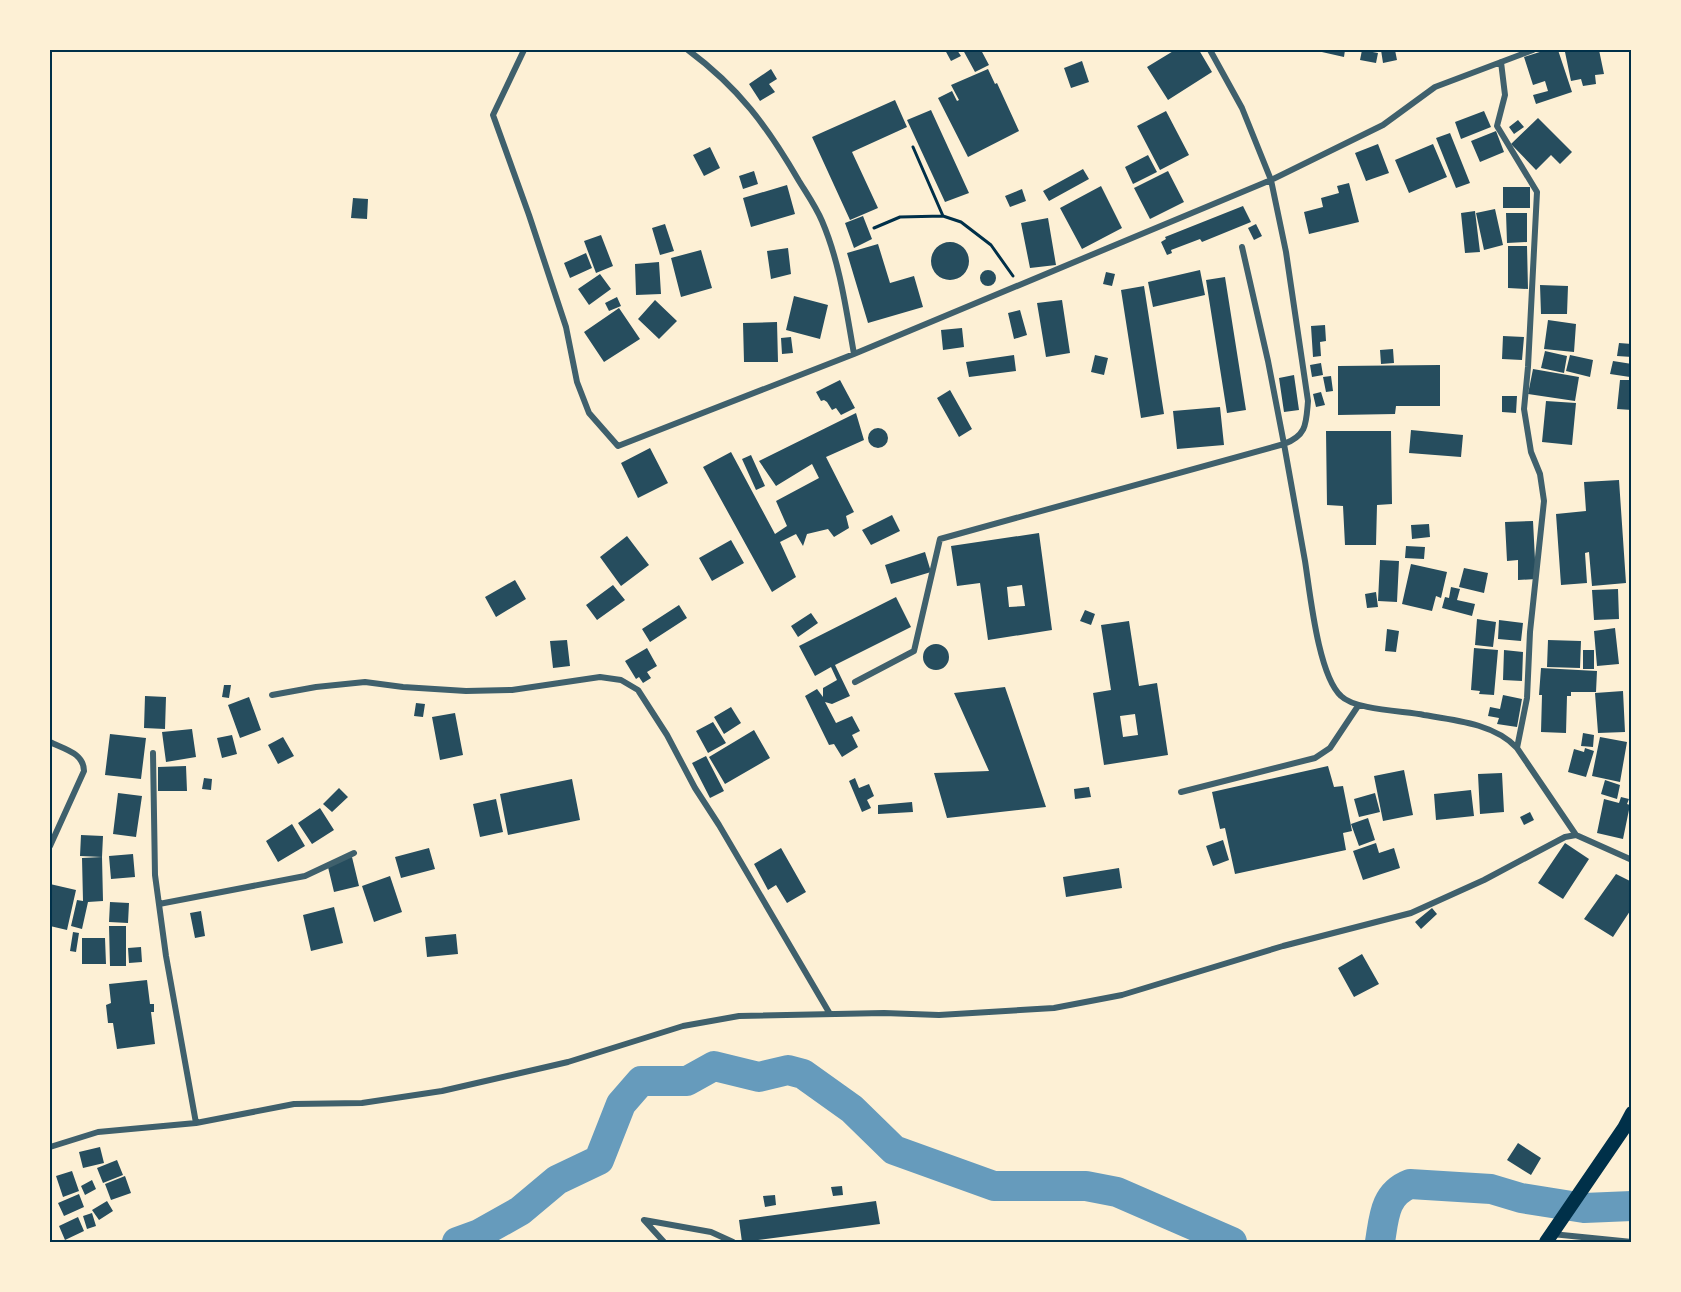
<svg xmlns="http://www.w3.org/2000/svg" width="1681" height="1292" viewBox="0 0 1681 1292" font-family="Overpass,sans-serif">
<style>
.lines{fill:none;stroke-linecap:round;stroke-linejoin:round}
.river{stroke:#669bbc;stroke-width:30}
.building{fill:#264d5e;fill-rule:evenodd}
.path{stroke:#003049;stroke-width:3}
.minor{stroke:#3f606c;stroke-width:6}
.trunk{stroke:#003049;stroke-width:14}
.neatline{fill:none;stroke:#003049;stroke-width:2}
</style>
<rect width="100%" height="100%" fill="#fdf0d5"/>
<g class="lines">
<path class="river" d="M457 1242 479 1234 520 1211 557 1180 599 1160 621 1104 641 1081H687L714 1066 759 1077 788 1070 803 1074 852 1109 894 1150 994 1186H1086L1117 1192 1232 1242
M1380 1242C1384 1218 1384 1194 1410 1184L1491 1189 1521 1198 1584 1208 1632 1206"/>
</g>
<path class="building" d="M945 50H957L961 56 951 61Z
M963 50H981L989 65 975 72Z
M1175 50H1199L1212 72 1168 100 1147 67Z
M1313 50H1345L1344 57Z
M1362 50 1378 53 1376 63 1360 60Z
M1381 50H1395L1397 60 1383 63Z
M1546 50H1558L1572 92 1536 104 1533 95 1548 91 1545 81 1533 85 1524 57Z
M1575 50H1599L1604 74 1595 75 1596 84 1583 86 1581 79 1571 81 1565 52Z
M1082 61 1089 82 1071 88 1064 68Z
M771 69 777 79 769 84 775 92 760 101 749 84Z
M988 69 995 84 997 83 1019 131 968 157 938 98 952 91 957 101 959 100 951 85Z
M895 100 907 127 852 152 878 208 850 220 812 137Z
M931 110 969 193 945 202 907 120Z
M1166 111 1189 155 1160 170 1137 126Z
M1484 111 1491 127 1461 139 1455 122Z
M1538 118 1572 152 1560 164 1551 155 1536 170 1511 144Z
M1518 120 1524 127 1514 134 1509 127Z
M1496 131 1504 152 1480 162 1471 141Z
M1450 133 1470 183 1456 188 1436 138Z
M1378 144 1389 173 1366 181 1355 153Z
M1433 144 1447 177 1409 193 1395 160Z
M710 147 720 168 704 176 693 155Z
M1148 155 1157 172 1133 184 1125 167Z
M1083 169 1089 179 1049 201 1043 191Z
M754 171 758 184 743 189 739 176Z
M1168 171 1184 202 1150 219 1134 188Z
M1349 183 1359 222 1309 234 1304 212 1323 207 1321 198 1339 193 1337 186Z
M787 185 795 214 751 227 743 198Z
M1101 186 1122 228 1082 249 1060 208Z
M1503 187H1530V208H1503Z
M1022 189 1026 201 1010 207 1005 196Z
M353 198 368 199 367 219 351 218Z
M1243 206 1251 222 1202 242 1200 239 1171 250 1172 253 1167 255 1161 242 1166 239 1165 237Z
M1495 209 1503 245 1484 250 1476 213Z
M1475 211 1480 252 1465 253 1461 213Z
M1506 213H1527V242L1507 243Z
M863 216 872 239 854 248 845 223Z
M1048 218 1056 265 1030 268 1021 223Z
M665 224 674 251 660 255 652 228Z
M1256 224 1262 236 1254 240 1248 228Z
M601 235 613 266 596 273 584 241Z
M931 261a19 19 0 1 1 38 0a19 19 0 1 1-38 0Z
M878 244 890 283 914 276 923 307 868 323 847 253Z
M1508 246H1527L1528 289 1508 288Z
M788 248 791 274 771 279 767 251Z
M701 250 712 288 681 297 671 258Z
M586 253 592 268 570 278 564 263Z
M659 262 661 294 636 295 635 264Z
M980 278a8 8 0 1 1 16 0a8 8 0 1 1-16 0Z
M1200 270 1205 295 1153 307 1148 282Z
M1106 272 1115 274 1112 286 1103 284Z
M600 274 611 289 589 305 578 289Z
M1225 277 1246 410 1227 413 1206 280Z
M1540 285 1568 286 1567 314H1541Z
M1144 286 1164 414 1141 418 1121 290Z
M794 296 828 305 820 339 786 330Z
M617 297 621 306 609 311 605 303Z
M655 300 677 321 659 339 638 319Z
M1062 300 1070 353 1046 357 1037 303Z
M619 308 640 339 604 362 584 332Z
M1020 310 1027 335 1014 339 1008 313Z
M1548 320 1576 324 1574 352 1544 349Z
M777 322 778 362H744L743 323Z
M1325 325 1326 341 1320 342 1321 356 1313 357 1311 326Z
M962 328 964 347 943 350 941 330Z
M1503 336 1524 337 1522 360 1502 359Z
M791 337 793 353 782 354 781 338Z
M1619 343 1632 344V357L1617 356Z
M1393 349 1394 363 1381 364 1380 350Z
M1545 351 1567 356 1564 373 1541 368Z
M1014 355 1016 371 969 377 966 362Z
M1095 355 1108 358 1104 375 1091 372Z
M1570 355 1593 360 1590 377 1566 371Z
M1613 361 1632 364 1630 377 1610 374Z
M1321 363 1323 375 1312 377 1310 365Z
M1440 365V406H1396L1395 414 1338 415V366Z
M1533 369 1579 377 1575 401 1528 394Z
M1294 375 1299 410 1284 412 1279 378Z
M1331 376 1333 391 1326 392 1323 377Z
M840 380 855 408 841 415 836 408 832 410 827 402 824 400 821 401 816 392Z
M1620 380H1632V410L1617 409Z
M950 390 972 429 959 437 937 398Z
M1321 392 1325 405 1316 407 1313 394Z
M1502 396H1517L1516 413 1502 412Z
M1546 401 1576 403 1572 445 1542 442Z
M1220 407 1224 445 1177 449 1173 411Z
M856 413 864 440 826 457 854 512 846 516 849 528 834 537 828 529 807 534 803 546 796 534 780 542 796 577 772 592 703 467 731 452 775 534 787 526 776 501 819 478 812 464 776 486 759 461Z
M868 438a10 10 0 1 1 20 0a10 10 0 1 1-20 0Z
M1411 430 1463 435 1461 457 1409 453Z
M1326 431H1391L1392 504 1377 505 1376 545H1345L1343 506 1327 505Z
M650 448 668 483 638 498 621 463Z
M751 455 765 486 756 490 742 459Z
M1619 480 1626 583 1592 586 1589 552 1585 553 1587 583 1561 585 1556 514 1586 511 1584 482Z
M892 515 900 531 871 545 862 530Z
M1533 521 1536 579 1518 580V560L1507 561 1505 522Z
M1429 524 1430 537 1412 539 1411 525Z
M1039 533 1052 630 988 640 980 583 957 586 951 546ZM1022 585 1025 606 1009 607 1007 587Z
M627 536 649 565 621 586 600 557Z
M731 540 744 563 712 581 699 558Z
M1406 546 1425 547 1424 559 1405 558Z
M925 552 931 572 891 584 885 565Z
M1380 560 1399 561 1397 602 1378 601Z
M1411 564 1447 572 1441 598 1436 596 1432 611 1402 604Z
M1464 568 1488 573 1484 593 1459 587Z
M515 580 526 599 496 617 485 597Z
M613 585 625 600 597 620 586 605Z
M1451 587 1460 589 1457 600 1475 604 1472 616 1442 608 1445 597 1449 598Z
M1618 589 1619 619 1594 620 1592 590Z
M1376 592 1378 607 1367 608 1365 594Z
M896 597 911 627 835 665 850 696 832 704 825 702 836 723 852 716 860 731 852 735 858 747 842 757 834 744 829 745 805 696 817 689 823 697V688L837 680 831 667 815 676 799 646Z
M679 605 687 618 650 642 642 629Z
M1085 610 1095 614 1091 625 1080 621Z
M811 613 818 623 798 637 791 626Z
M1477 619 1496 622 1493 647 1475 645Z
M1499 620 1523 623 1521 641 1498 639Z
M1129 621 1139 686 1157 683 1168 755 1104 765 1093 693 1111 690 1101 625ZM1135 714 1138 735 1123 737 1120 716Z
M1615 628 1619 664 1597 666 1594 631Z
M1387 629 1399 631 1396 652 1385 651Z
M567 640 570 666 553 668 550 641Z
M1548 640 1581 641 1580 668 1547 667Z
M923 657a13 13 0 1 1 26 0a13 13 0 1 1-26 0Z
M647 648 657 666 647 672 651 678 643 683 639 677 636 679 625 661Z
M1474 648 1498 650 1494 695 1479 694 1480 691 1471 690Z
M1504 650 1523 652 1522 681 1503 680Z
M1583 650H1594V669H1583Z
M1541 668 1597 671 1596 692H1571V696H1567L1566 733 1541 732 1542 695H1539Z
M224 685H231L229 698 222 697Z
M1005 687 1046 807 947 818 934 773 989 771 954 693Z
M1623 691 1625 732 1598 733 1595 693Z
M1503 695 1522 699 1517 727 1497 724 1499 718 1488 716 1490 707 1500 709Z
M145 696 166 697 165 729 144 728Z
M249 697 261 730 240 738 228 705Z
M416 703 425 704 423 717 414 716Z
M731 707 741 723 724 734 714 717Z
M455 713 463 755 440 760 432 717Z
M713 722 726 743 708 753 696 731Z
M192 729 196 757 166 762 162 732Z
M754 730 770 758 725 784 709 757Z
M1583 733 1594 735 1593 747 1581 746Z
M110 734 146 738 141 779 105 775Z
M232 735 237 754 222 758 217 738Z
M283 737 294 756 278 764 268 745Z
M1600 737 1627 742 1620 782 1592 776Z
M1585 748 1594 751 1586 777 1568 772 1574 749 1584 752Z
M706 756 724 791 710 798 692 763Z
M186 766 187 791H158V767Z
M1328 766 1334 787 1343 786 1352 831 1343 833 1346 850 1235 874 1225 828 1220 829 1212 792Z
M1404 770 1413 815 1383 821 1374 776Z
M1502 773 1504 812 1480 814 1478 774Z
M204 778 212 779 211 790 202 789Z
M855 778 859 788 869 784 874 796 867 800 871 808 862 812 849 781Z
M572 779 580 820 508 835 500 794Z
M1605 780 1620 785 1617 799 1601 794Z
M1089 787 1091 797 1075 799 1074 789Z
M339 788 348 797 332 812 323 804Z
M1471 790 1474 816 1436 820 1434 794Z
M118 793 142 796 136 837 113 834Z
M1375 793 1380 812 1359 817 1354 799Z
M1621 797 1629 799 1627 804 1630 805 1623 839 1597 833 1604 799 1619 803Z
M496 799 503 832 480 837 473 804Z
M912 802 913 812 878 814V805Z
M320 808 334 830 312 844 298 823Z
M1530 812 1534 820 1524 825 1520 817Z
M1368 818 1375 840 1359 846 1351 824Z
M292 824 305 846 278 862 266 841Z
M81 835 103 836 102 857 80 856Z
M1223 840 1229 860 1213 866 1206 846Z
M1376 843 1379 853 1394 848 1400 868 1363 880 1353 851Z
M1565 843 1589 859 1563 899 1538 883Z
M429 848 435 869 401 878 395 857Z
M781 848 806 892 787 903 776 885 768 890 754 864Z
M133 854 135 877 111 879 109 856Z
M102 857 103 901 88 902 82 929 71 926 77 900 83 901 82 858Z
M352 857 359 886 334 892 327 863Z
M1119 868 1122 888 1066 897 1063 877Z
M1616 874 1632 882V908L1613 937 1584 919Z
M390 876 402 912 374 922 362 886Z
M50 884 76 890 67 930 50 926Z
M110 902 129 903 128 923 109 922Z
M334 907 343 943 311 951 303 915Z
M1432 908 1437 914 1421 929 1415 922Z
M201 911 205 936 195 938 190 913Z
M109 926H126V966H110Z
M73 932 79 933 76 952 70 951Z
M456 934 458 954 427 957 425 937Z
M82 938H105L106 964H82Z
M141 947 142 962 129 963 128 948Z
M1362 954 1379 984 1354 997 1338 968Z
M147 980 150 1004H154V1012H151L155 1044 117 1049 113 1023H108L106 1005 111 1003 109 984Z
M1518 1143 1541 1158 1531 1175 1507 1160Z
M100 1147 104 1163 83 1168 79 1152Z
M117 1160 123 1175 103 1183 97 1168Z
M72 1171 79 1191 63 1197 56 1176Z
M125 1176 131 1193 111 1200 105 1184Z
M92 1180 96 1189 85 1195 81 1186Z
M842 1186 843 1195 833 1196 831 1187Z
M79 1194 84 1207 64 1216 58 1203Z
M775 1195 776 1205 765 1207 763 1196Z
M107 1201 113 1211 99 1220 92 1210Z
M876 1201 880 1224 742 1242 739 1220Z
M92 1213 96 1226 87 1229 83 1216Z
M78 1217 84 1231 65 1240 59 1226Z"/>
<g class="lines">
<path class="path" d="M913 147 943 216
M874 228 900 217 943 216 961 222 991 245 1013 276"/>
<path class="minor" d="M524 50 493 115 529 215 566 327 577 382 589 413 618 446 854 354 1271 180 1286 252 1308 401C1306 424 1307 435 1284 444L1268 361 1242 247
M688 50C739 88 767 126 799 181 807 194 816 207 822 221 840 263 846 309 854 354
M1210 50 1242 108 1271 180 1383 125 1435 87 1533 50
M1501 62 1505 95 1497 126 1537 192 1528 367 1524 409 1531 452 1540 474 1544 501 1530 632 1527 698 1517 748
M855 682 914 651 940 539 1284 444C1291 483 1298 522 1305 561 1310 592 1318 675 1341 696 1355 710 1404 711 1424 715 1455 720 1495 724 1517 748L1576 835 1632 860
M272 695 316 687 365 682 403 687 466 691 512 690 600 677 621 680 638 690 667 735 695 788 719 825 830 1014
M50 742C64 749 84 753 84 771L50 846
M153 753 155 875 166 956 196 1123
M1181 792 1315 758 1330 748 1358 706
M159 904 305 876 354 853
M50 1147 98 1132 196 1123 294 1104 362 1103 442 1091 568 1062 683 1026 739 1016 884 1013 939 1015 1054 1008 1122 995 1283 946 1411 913 1484 880 1565 837 1576 835
M1552 1234 1632 1242
M664 1242 644 1220 711 1232 733 1242"/>
<path class="trunk" d="M1546 1242 1624 1128 1632 1113"/>
</g>
<rect width="1681" height="1292" fill="none" stroke="#fdf0d5" stroke-width="102"/>
<rect x="51" y="51" width="1579" height="1190" class="neatline"/>
</svg>
